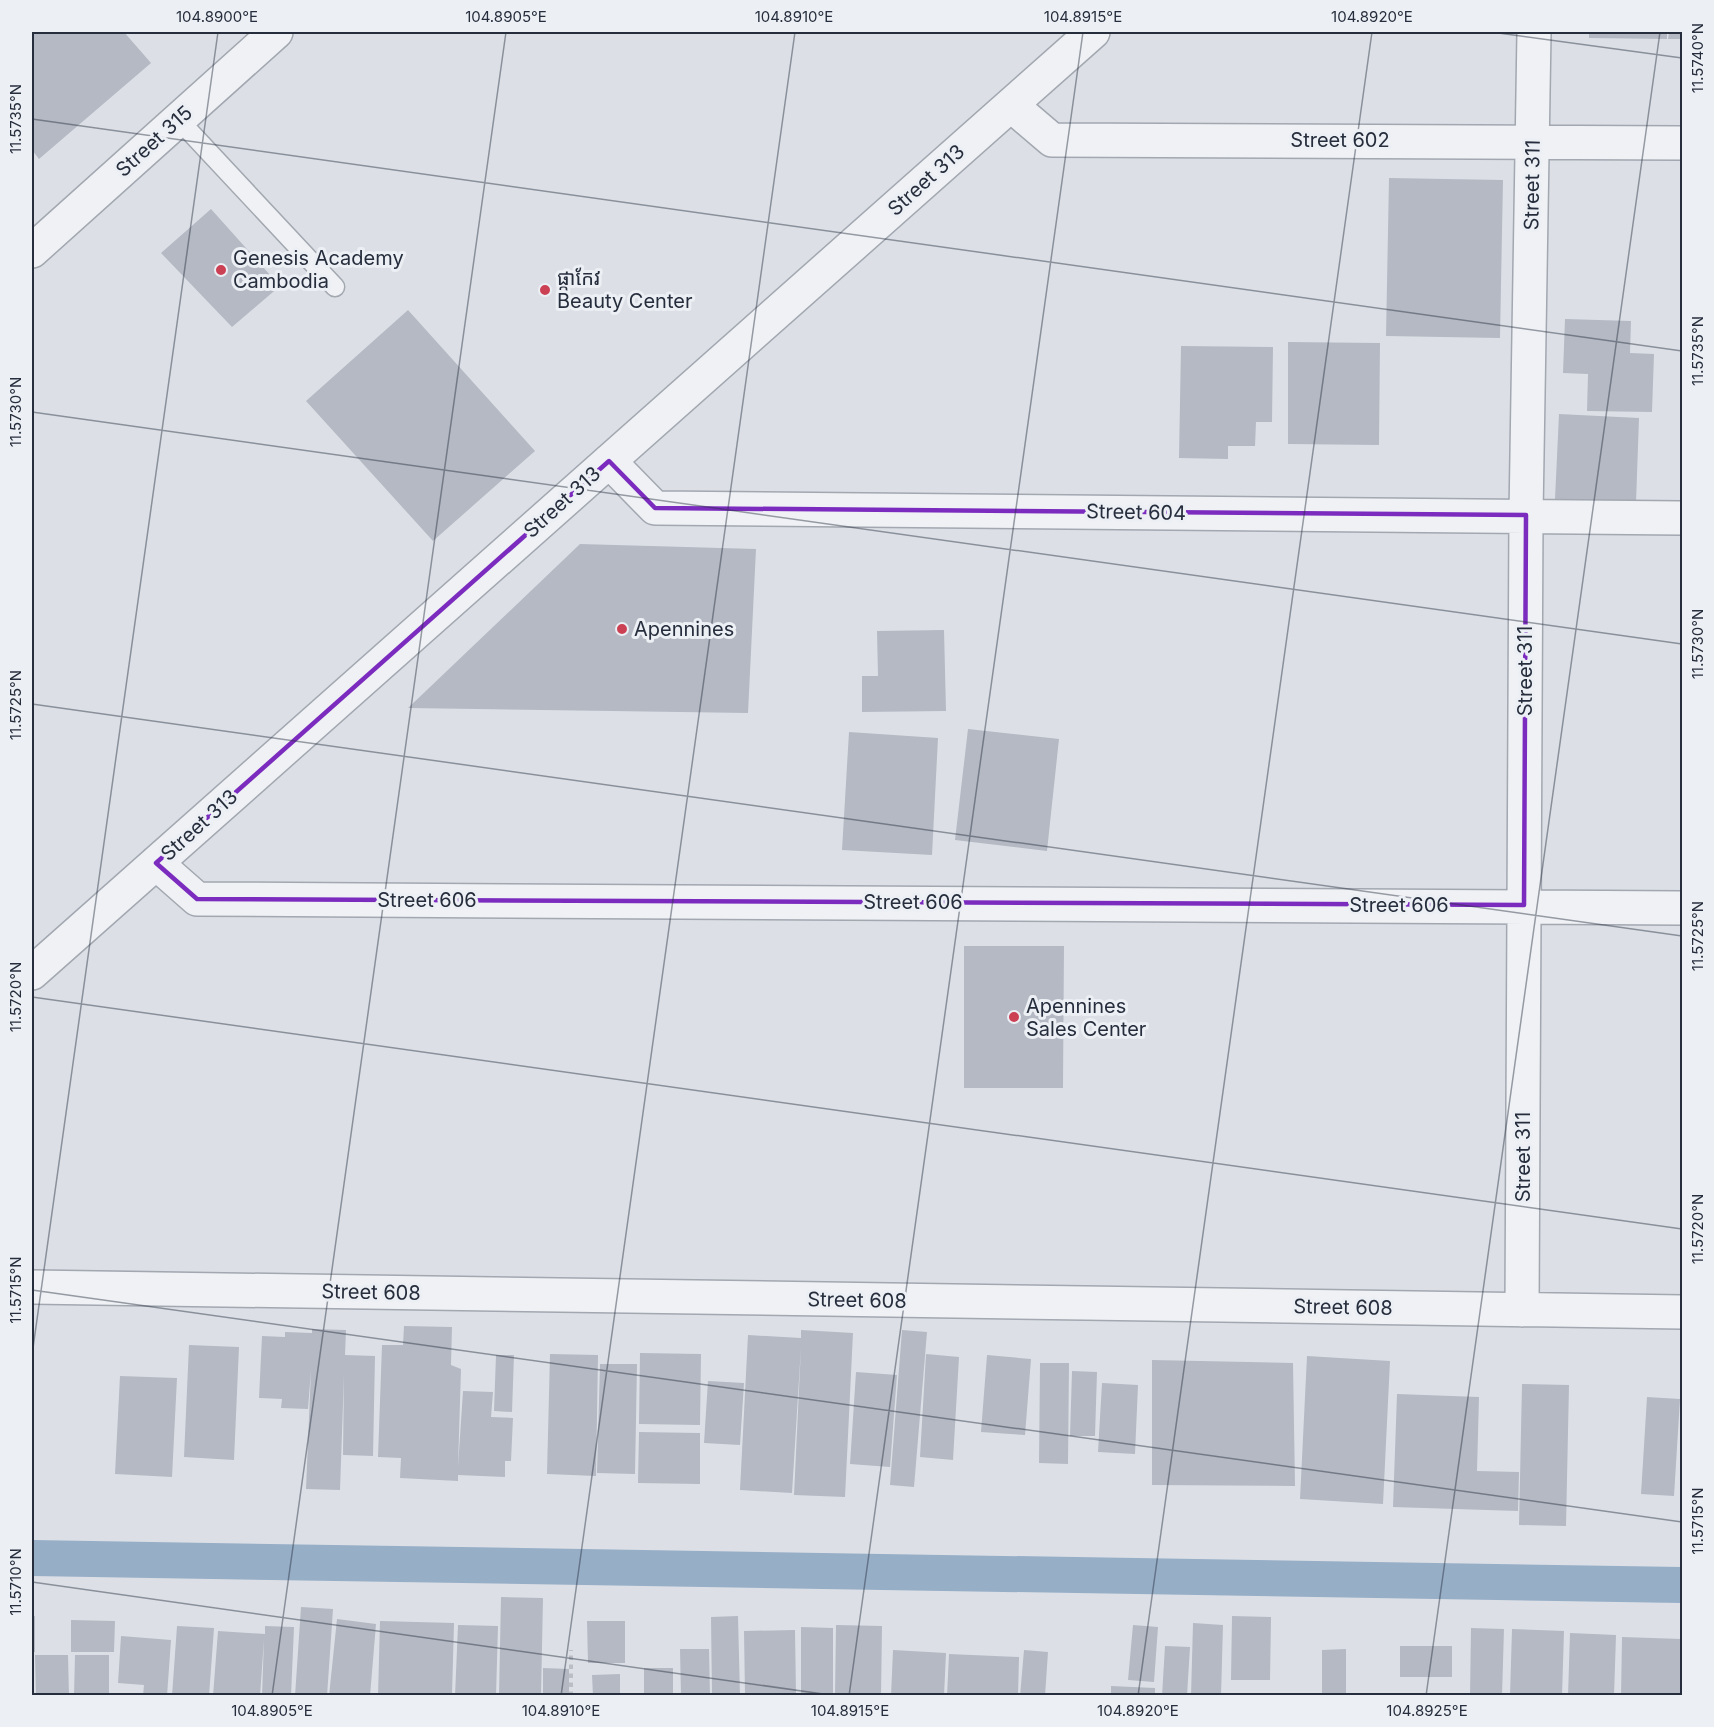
<svg xmlns="http://www.w3.org/2000/svg" width="1714" height="1727" viewBox="0 0 1714 1727" font-family="Inter,'Noto Sans Khmer',sans-serif">
<style>
.lines{fill:none;stroke-linecap:round;stroke-linejoin:round}
.canal{stroke:#97aec7;stroke-width:36}
.building{fill:#b4b9c3}
.service-casing{stroke:#a2a7b0;stroke-width:21}
.minor-casing{stroke:#a2a7b0;stroke-width:36}
.tertiary-casing{stroke:#a2a7b0;stroke-width:36}
.path{stroke:#bbbec5;stroke-width:4;stroke-dasharray:4.5 4.5;stroke-linecap:butt}
.service{stroke:#eff1f5;stroke-width:18}
.minor{stroke:#eff1f5;stroke-width:33}
.tertiary{stroke:#eff1f5;stroke-width:33}
.marked{fill:none;stroke:#7b2cbf;stroke-width:4.5;stroke-linejoin:round}
.ticks{fill:none;stroke:#262e3d;stroke-width:1.5;stroke-opacity:0.45}
.poi-dot{fill:#cc4054;stroke:#eceff4;stroke-width:2}
.labels{text-anchor:middle;stroke-width:6;stroke-linejoin:round;paint-order:stroke}
.street-label{font-size:20px;fill:#262e3d;stroke:#eceff4}
.poi-label{font-size:20px;fill:#262e3d;stroke:#eceff4;text-anchor:start}
.neatline{fill:none;stroke:#262e3d;stroke-width:2}
.ticks-label{font-size:15px;text-anchor:middle;fill:#262e3d}
</style>
<rect width="100%" height="100%" fill="#dce0e6"/>
<g class="lines">
<path class="canal" d="M32 1558 1682 1585"/>
</g>
<path class="building" d="M32 32H124L151 63 39 159 32 150Z
M1589 32H1667V39L1589 38Z
M1669 32H1682V39H1668Z
M1389 178 1503 180 1500 338 1386 336Z
M211 209 280 286 232 327 161 253Z
M408 310 535 451 433 541 306 401Z
M1565 319 1631 321 1630 353 1654 354 1652 412 1587 411 1588 374 1563 373Z
M1288 342 1380 343 1379 445 1288 444Z
M1181 346 1273 347 1272 422H1256L1255 446H1228V459L1179 458Z
M1559 414 1639 418 1636 503 1555 499Z
M580 544 756 549 748 713 408 708Z
M944 630 946 711 862 712V676H878L877 631Z
M968 729 1059 739 1047 851 955 840Z
M849 732 938 738 932 855 842 850Z
M964 946H1064L1063 1088H964Z
M404 1326 452 1327 451 1365 461 1369 458 1467 463 1391 493 1392 491 1417 513 1418 511 1461H505V1477L458 1475V1481L400 1478 401 1458 378 1457 382 1345H403Z
M312 1329 346 1330 345 1355 375 1356 373 1456 343 1455 344 1375 340 1490 306 1489 311 1370 308 1409 281 1408 282 1399 259 1398 262 1336 285 1337V1332L312 1333Z
M801 1330 853 1333 845 1497 794 1495 801 1347 792 1493 740 1490 748 1335 801 1338Z
M902 1330 927 1332 914 1487 890 1485Z
M189 1345 239 1347 234 1460 184 1457Z
M640 1353 701 1354 700 1425 639 1424Z
M550 1354 598 1355 596 1476 547 1474Z
M926 1354 959 1357 953 1460 920 1457Z
M496 1355H514L512 1412 494 1411Z
M987 1355 1031 1359 1025 1435 981 1432Z
M1307 1356 1390 1361 1383 1504 1300 1499Z
M1152 1360 1293 1363 1295 1486 1152 1485Z
M1040 1363H1069L1068 1464 1039 1463Z
M600 1364H637L635 1474 597 1473Z
M1072 1371 1097 1372 1095 1436H1070Z
M856 1372 897 1375 890 1467 850 1464Z
M120 1376 177 1378 172 1477 115 1474Z
M708 1381 744 1383 740 1445 704 1443Z
M1102 1383 1138 1385 1135 1454 1098 1452Z
M1522 1384 1569 1385 1566 1526 1519 1525Z
M1397 1394 1479 1397 1477 1471 1519 1472 1518 1511 1393 1507Z
M1647 1397 1680 1399 1674 1496 1641 1494Z
M639 1432 700 1433V1484L638 1483Z
M501 1597 543 1598 541 1696H499Z
M301 1607 333 1609 327 1696H295Z
M32 1616H35V1652H32Z
M738 1616 740 1696H712L711 1617Z
M1232 1616 1271 1617 1270 1680H1231Z
M337 1619 376 1624 370 1696H329Z
M71 1620 115 1621 114 1652H71Z
M380 1621 454 1623 452 1696H378Z
M587 1621H625V1663H588Z
M1193 1623 1223 1625 1221 1696H1191Z
M458 1625 498 1626 496 1696H455Z
M836 1625 882 1626 881 1696H835Z
M1133 1625 1158 1627 1154 1682 1128 1680Z
M177 1626 214 1628 209 1696H172Z
M265 1626 294 1627 291 1696H262L264 1639 260 1696H213L218 1631 265 1634Z
M801 1627 833 1628V1696H801Z
M1471 1628 1504 1629 1502 1696H1470Z
M1512 1629 1564 1631 1562 1696H1510Z
M795 1630 796 1696H745L744 1631Z
M1570 1633 1616 1635 1614 1696H1568Z
M121 1636 171 1640 167 1696H143L144 1685 118 1683Z
M1622 1637 1682 1639V1696H1621Z
M1165 1646 1190 1647 1187 1696H1162Z
M1400 1646H1452V1677H1400Z
M680 1649H709L710 1696H681Z
M1346 1649V1696H1322V1650Z
M893 1650 946 1653 944 1696H891Z
M1024 1650 1048 1652 1045 1696H1020Z
M949 1654 1019 1657 1018 1696H947Z
M35 1655H68L69 1696H36Z
M75 1655H109V1696H74Z
M543 1668 569 1669V1696H543Z
M644 1668H673V1696H644Z
M620 1674V1696H593L592 1675Z
M1111 1686 1155 1688V1696H1111Z"/>
<g class="lines">
<g class="service-casing">
<path id="service" d="M178 119 335 287"/>
</g>
<g class="minor-casing">
<path id="minor" d="M1011 105 1052 140 1682 143
M609 461 655 508 1682 518
M156 863 197 899 1682 908
M32 973 1093 32
M32 1287 1682 1312
M1522 1310 1526 515 1534 32"/>
</g>
<g class="tertiary-casing">
<path id="tertiary" d="M32 251 276 32"/>
</g>
<path class="path" d="M571 1696V1650"/>
<use href="#service" class="service"/>
<use href="#minor" class="minor"/>
<use href="#tertiary" class="tertiary"/>
</g>
<path class="marked" d="M609 461 655 508 1526 515 1524 905 197 899 156 863Z"/>
<path class="ticks" d="M1491 32 1682 58M32 119 1682 351M32 412 1682 644M32 704 1682 936M32 997 1682 1229M32 1290 1682 1522M32 1355 218 32M32 1582 837 1696M272 1696 506 32M561 1696 795 32M849 1696 1083 32M1138 1696 1372 32M1426 1696 1660 32"/>
<g class="poi-dot">
<circle cx="221" cy="270" r="6"/>
<circle cx="545" cy="290" r="6"/>
<circle cx="622" cy="629" r="6"/>
<circle cx="1014" cy="1017" r="6"/>
</g>
<g class="labels">
<g class="street-label">
<text x="1340" y="147">Street 602</text>
<text transform="translate(154 141) rotate(-42)" y="7">Street 315</text>
<text transform="translate(926 180) rotate(-42)" y="7">Street 313</text>
<text transform="translate(1532 185) rotate(-89)" y="7">Street 311</text>
<text transform="translate(562 502) rotate(-42)" y="7">Street 313</text>
<text transform="translate(1136 512) rotate(1)" y="7">Street 604</text>
<text transform="translate(1525 671) rotate(-90)" y="7">Street 311</text>
<text transform="translate(199 825) rotate(-42)" y="7">Street 313</text>
<text x="427" y="907">Street 606</text>
<text x="913" y="909">Street 606</text>
<text x="1399" y="912">Street 606</text>
<text transform="translate(1523 1157) rotate(-90)" y="7">Street 311</text>
<text transform="translate(371 1292) rotate(1)" y="7">Street 608</text>
<text transform="translate(857 1300) rotate(1)" y="7">Street 608</text>
<text transform="translate(1343 1307) rotate(1)" y="7">Street 608</text>
</g>
<g class="poi-label">
<text x="233" y="265">Genesis Academy<tspan x="233" dy="23">Cambodia</tspan></text>
<text x="557" y="285">ផ្កាកែវ<tspan x="557" dy="23">Beauty Center</tspan></text>
<text x="634" y="636">Apennines</text>
<text x="1026" y="1013">Apennines<tspan x="1026" dy="23">Sales Center</tspan></text>
</g>
</g>
<rect width="1714" height="1727" fill="none" stroke="#eceff4" stroke-width="66"/>
<rect x="33" y="33" width="1648" height="1661" class="neatline"/>
<g class="ticks-label">
<text x="217" y="22">104.8900°E</text>
<text x="506" y="22">104.8905°E</text>
<text x="794" y="22">104.8910°E</text>
<text x="1083" y="22">104.8915°E</text>
<text x="1372" y="22">104.8920°E</text>
<text transform="translate(1698 58) rotate(-90)" y="5">11.5740°N</text>
<text transform="translate(16 119) rotate(-90)" y="5">11.5735°N</text>
<text transform="translate(1698 351) rotate(-90)" y="5">11.5735°N</text>
<text transform="translate(16 412) rotate(-90)" y="5">11.5730°N</text>
<text transform="translate(1698 644) rotate(-90)" y="5">11.5730°N</text>
<text transform="translate(16 705) rotate(-90)" y="5">11.5725°N</text>
<text transform="translate(1698 936) rotate(-90)" y="5">11.5725°N</text>
<text transform="translate(16 997) rotate(-90)" y="5">11.5720°N</text>
<text transform="translate(1698 1229) rotate(-90)" y="5">11.5720°N</text>
<text transform="translate(16 1290) rotate(-90)" y="5">11.5715°N</text>
<text transform="translate(1698 1521) rotate(-90)" y="5">11.5715°N</text>
<text transform="translate(16 1582) rotate(-90)" y="5">11.5710°N</text>
<text x="272" y="1716">104.8905°E</text>
<text x="561" y="1716">104.8910°E</text>
<text x="850" y="1716">104.8915°E</text>
<text x="1138" y="1716">104.8920°E</text>
<text x="1427" y="1716">104.8925°E</text>
</g>
</svg>
